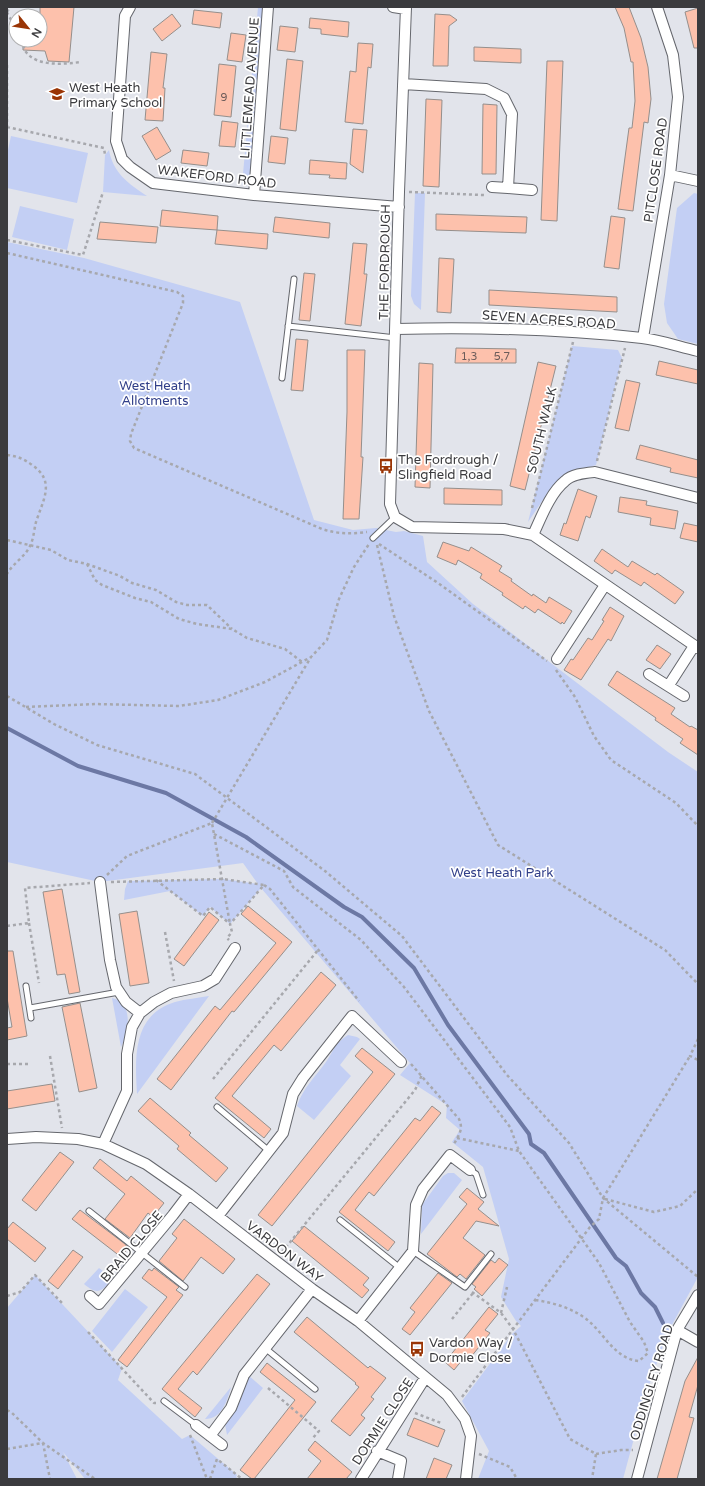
<svg xmlns="http://www.w3.org/2000/svg" width="705" height="1486" viewBox="0 0 705 1486" font-family="'Varela Round',sans-serif">
<style>
.green{fill:#c3cff4}
.lines{fill:none;stroke-linecap:round;stroke-linejoin:round}
.stream{stroke:#6c78a4;stroke-width:4}
.building{fill:#fdc1ac;stroke:#958f8c}
.lane-casing{stroke:#65676d;stroke-width:7}
.street-casing{stroke:#65676d;stroke-width:12}
.path{stroke:#a7a8ad;stroke-width:2.5;stroke-dasharray:3 3;stroke-linecap:butt}
.lane{stroke:#fff;stroke-width:5}
.street{stroke:#fff;stroke-width:10}
.labels{text-anchor:middle;stroke-width:3.5;stroke-linejoin:round;paint-order:stroke}
.number-label{font-size:11px;fill:#6c5c5a}
.poi-label{font-size:13px;fill:#3b3b3e;stroke:#fff;text-anchor:start}
.street-label{font-size:13px;fill:#3b3b3e;stroke:#fff}
.park-label{font-size:13px;fill:#313f89;stroke:#fff}
</style>
<rect width="100%" height="100%" fill="#e2e4eb"/>
<path class="green" d="M258 7H267L253 186 242 185Z
M11 136 88 153 77 203 7 188V155Z
M109 150C113 173 129 184 147 196L103 192 105 155Z
M415 193H425L421 310 414 304 411 296Z
M694 193 698 194V344L678 339 667 323 664 304 677 208Z
M20 206 74 219 67 250 12 237Z
M7 242 84 258 240 302 314 520 353 530 376 528 396 532 404 531 423 536 427 562 473 604 668 752 698 772V1277L667 1334 646 1394 623 1479H478L489 1451 462 1401 512 1334 521 1326 516 1321 501 1297 509 1259 483 1167 452 1142 460 1130 446 1118 447 1105 400 1075 410 1063 261 888 230 924 210 907 203 916 170 891 124 900 125 889 128 881 223 879 258 884 243 863 100 882 7 862Z
M572 346 618 350 622 358 596 465 575 471 551 488 528 522Z
M209 996 137 1094C135 1058 132 1015 175 1002 186 999 198 998 209 996Z
M112 998C134 1002 129 1033 121 1047Z
M348 1035 357 1037 360 1039 340 1065 351 1076 314 1120 297 1106C303 1088 315 1077 326 1062 335 1049 333 1045 348 1035Z
M448 1173H454L462 1180 421 1234 422 1205 443 1176Z
M99 1268 113 1279C102 1291 98 1296 84 1284Z
M35 1275 122 1368 118 1380 182 1439 190 1435 237 1475 236 1477 239 1479H85L63 1452 77 1479H7V1308Z
M125 1289 148 1307 112 1352 92 1331Z
M247 1374 263 1388 227 1435 225 1424Z
M231 1387C227 1401 222 1419 205 1419Z"/>
<g class="lines">
<path class="stream" d="M7 728 78 766 166 793 246 837 344 907 362 917 414 968 448 1025 529 1134 531 1144 544 1153 616 1258 626 1266 641 1293 655 1307 663 1323"/>
</g>
<path class="building" d="M40 7H74L69 62 48 61 45 51 23 50V40H40Z
M615 7H629L641 38 648 67 651 99 648 123 644 122 633 211 618 209 629 128H632L635 101 633 62H631L624 28Z
M698 8V48H694L685 12Z
M194 10 222 13 220 28 192 24Z
M172 14 181 26 162 41 153 29Z
M435 14 450 15 457 20 449 26 448 66H433Z
M310 18 349 22 348 37 321 34V29L309 28Z
M280 26 298 28 295 52 277 50Z
M231 33 246 35 242 62 227 60Z
M358 43 373 44 371 68 368 67 363 124 345 122 350 71 356 72Z
M474 47 521 49V63L474 61Z
M151 52 167 54 163 88H165L163 121 145 120Z
M287 59 303 61 296 131 280 129Z
M547 61H563L557 221 541 220Z
M219 64 236 66 231 117 214 115Z
M426 99 442 100 439 187 423 186Z
M483 104 497 105 496 174H482Z
M222 121 238 123 235 147 219 146Z
M157 127 171 151 156 160 142 136Z
M353 129 367 130 363 173 350 164Z
M271 136 288 138 285 164 268 162Z
M183 150 209 153 207 166 181 163Z
M310 160 347 163 346 179 329 178 330 175 309 174Z
M162 210 218 216 217 230 160 226Z
M436 214 527 217 526 233 436 230Z
M611 216 625 218 619 269 604 267Z
M275 217 330 223 329 238 273 232Z
M100 222 158 227 156 243 97 239Z
M217 230 268 234 267 249 215 244Z
M353 243 367 244 364 274H367L361 326 345 324Z
M439 258 454 259 451 313 437 312Z
M304 273 315 274 310 321 299 320Z
M489 290 617 297V312L489 305Z
M296 339 308 340 303 391 291 390Z
M456 348 516 349V363H455Z
M347 350H365L361 457H363L359 519H343L347 412Z
M659 361 698 370V384L656 375Z
M538 362 556 366 525 490 510 486Z
M419 363 433 364 430 488 415 487Z
M626 380 640 383 629 431 615 428Z
M640 445 698 460V478L670 472 671 468 636 459Z
M444 488 502 490V505L444 504Z
M578 489 597 496 590 518 586 516 578 541 560 535 564 523 566 524Z
M620 497 647 501 646 505 678 511 675 529 650 525 651 518 618 512Z
M684 523 698 526V542L680 538Z
M443 542 469 551 471 547 502 566 499 571 512 579 511 581 532 596 533 594 546 603 549 597 572 611 564 624 562 622 561 624 538 609 535 613 525 606 523 609 502 595 503 593 480 578 482 574 458 560 456 565 437 557Z
M602 549 628 567 632 561 655 575 657 573 684 592 675 604 644 582 641 586 615 570 612 574 594 561Z
M610 607 624 616 611 641 608 639 581 680 564 670 571 659 573 660 588 638 592 640 604 621 602 620Z
M657 645 671 654 660 669 646 660Z
M617 671 675 708 671 714 690 727 691 726 698 730V755L680 743 683 739 655 720 656 718 608 685Z
M62 889 80 992 69 994 65 974 57 975 43 892Z
M248 906 292 942 234 1012 232 1011 171 1090 157 1079 215 1006 220 1010 276 943 241 914Z
M137 911 149 983 130 986 119 914Z
M209 912 219 920 184 966 174 959Z
M7 951H13L27 1036 7 1040V1028L12 1027 7 998Z
M321 972 336 985 281 1051 274 1045 232 1096 271 1129 264 1138 215 1098Z
M80 1003 97 1088 79 1092 62 1007Z
M362 1048 395 1074 272 1226 258 1215 373 1072 355 1056Z
M52 1084 55 1101 7 1109V1091Z
M150 1098 191 1133 189 1135 228 1168 216 1182 177 1149 179 1146 138 1111Z
M432 1106 441 1113 374 1196 369 1192 355 1210 395 1242 388 1251 339 1212 415 1118 420 1121Z
M60 1152 74 1162 36 1211 22 1200Z
M100 1159 127 1181 131 1176 164 1203 153 1217 148 1213 130 1238 105 1219 125 1194 93 1168Z
M467 1188 484 1202 478 1209 499 1226 476 1221 463 1238 485 1255 466 1279 460 1274 457 1277 427 1254 467 1204 459 1197Z
M80 1210 125 1244 128 1248 121 1257 72 1219Z
M184 1219 235 1259 223 1274 201 1257 183 1281 159 1261 177 1238 172 1234Z
M13 1222 46 1248 35 1262 7 1239V1229Z
M304 1226 369 1278 363 1285 369 1290 362 1298 292 1241Z
M73 1250 83 1257 58 1289 48 1281Z
M499 1258 508 1265 482 1296 474 1289 476 1287 472 1284 491 1260 495 1263Z
M154 1268 179 1287 176 1290 183 1295 127 1367 118 1360 167 1297 142 1278 149 1269 152 1271Z
M438 1273 452 1283 410 1335 402 1329 415 1312 410 1308Z
M257 1274 270 1284 197 1375 193 1371 178 1389 202 1408 195 1417 162 1389Z
M489 1307 498 1314 485 1330 490 1333 471 1357 467 1354 454 1370 445 1362Z
M307 1317 368 1368 370 1366 386 1378 371 1397 374 1399 361 1415 365 1418 350 1436 331 1421 359 1387 355 1384 356 1383 294 1332Z
M698 1357V1385L689 1417 694 1418 677 1479H657L685 1381Z
M267 1363 316 1402 254 1479H252L240 1470 295 1400 260 1372Z
M414 1418 445 1430 438 1447 407 1435Z
M315 1441 352 1472 346 1479H307L321 1461 308 1450Z
M434 1458 452 1465 446 1479H426Z"/>
<g class="lines">
<g class="lane-casing">
<path id="lane" d="M288 326 396 338
M282 378 294 279
M373 538 395 517
M26 986 31 1018
M30 1008 119 992
M217 1107 269 1151
M470 1170 476 1174 483 1195
M89 1211 185 1287
M340 1220 400 1268
M413 1251 465 1287 491 1254
M265 1348 315 1389
M164 1401 196 1425"/>
</g>
<g class="street-casing">
<path id="street" d="M130 7 125 16 116 141 122 159 130 167 153 183 254 195 399 207
M393 7 406 9
M406 7 399 192 390 504 395 517 412 527 504 529 533 535 698 648
M403 84 486 89 504 98 512 114 508 188 492 187
M670 175 698 181
M508 188 532 190
M254 195 268 7
M396 329C478 327 560 329 642 338 660 340 680 347 698 351
M643 338 670 175 678 97 673 55 657 7
M533 535C541 518 550 493 565 481 572 474 585 473 595 472L698 498
M557 659 605 585
M649 674 684 696
M669 685 694 646
M100 882 110 960 116 987 126 1002 140 1013 154 1002 171 993 203 986 215 979 235 948
M7 1139 36 1137 78 1139 103 1144 146 1164 189 1194 312 1289 358 1321 447 1395 465 1419 471 1436 466 1479
M103 1144 127 1091V1054L132 1027 140 1013
M218 1216 283 1133 293 1094 303 1078 352 1016 401 1062
M90 1296 99 1304 173 1215 189 1194
M358 1321 413 1251 416 1205 423 1189 450 1155 470 1170
M677 1330 698 1342
M196 1425 222 1445
M210 1436 231 1408 244 1375 312 1289
M377 1451 401 1461 398 1479
M361 1479 425 1378
M637 1479 677 1330 698 1295"/>
</g>
<path class="path" d="M7 12 16 30
M7 12 10 7
M21 40C23 44 24 49 26 52 37 67 65 64 81 62
M7 65V128
M7 127 104 148 105 155
M409 192 484 195
M7 240 83 255 103 192
M7 253 177 292 183 296V303L131 434 130 441 134 448 322 529C337 534 351 534 367 532
M7 455C17 456 24 459 32 465 56 481 43 500 36 522 34 529 34 538 30 546 25 557 13 563 7 574
M597 461 625 348
M532 508 573 342
M7 540 51 550 68 560 87 564 120 576 132 583 156 590 176 602 187 605H207L232 629
M379 544 438 583 547 661
M377 545 394 616 429 711 498 845 665 950 698 984
M87 564 95 580 102 585 135 598 151 602 179 619 197 624 232 629 247 638 285 649 302 662
M556 670 575 697 594 736 611 760 676 803 698 826
M7 696 54 724 97 745 195 774 325 871 402 936 507 1075 569 1143 603 1198 698 1277
M26 707 95 704 179 706 218 700 265 682 311 657
M212 823 311 657 327 640 339 599 354 567 369 544
M214 834 284 871 293 887 361 940 404 987 510 1127 519 1151 599 1263 630 1322 644 1342 648 1353 639 1361C614 1359 604 1332 585 1318 569 1307 554 1303 535 1300
M107 875 127 856 212 823 230 924
M156 880 203 916 210 907 230 924
M111 882 223 879 264 885 230 924 232 932 227 938 229 940
M264 885 270 889 359 1001
M29 923 39 983
M7 926 29 923 25 888 90 883
M165 932 174 981
M698 1039 690 1056 698 1060
M50 1056 62 1128
M7 1064H28
M411 1064 459 1119C464 1130 458 1136 453 1146
M213 1079 318 950
M457 1138 519 1151
M605 1199 654 1212 680 1206 698 1189
M282 1252 415 1090 422 1075
M472 1292 501 1313 513 1329 570 1439 596 1454 592 1479
M7 1296 20 1292 35 1275 63 1304
M501 1313 507 1287
M452 1319 473 1293
M88 1332 154 1403H156
M268 1388 319 1431 312 1439
M462 1397 590 1227 599 1219 603 1198 690 1056
M7 1410 12 1413 43 1443 95 1479
M415 1413 441 1423
M190 1435 207 1479
M7 1449 43 1443 50 1479
M479 1454 510 1467 517 1479
M596 1454 621 1450H633
M210 1479 217 1459 242 1479"/>
<use href="#lane" class="lane"/>
<use href="#street" class="street"/>
</g>
<defs>
<g id="school-bare" transform="scale(1.2)"><path d="M0-5L7-2L0 1L-7-2ZM-4 1L0 2.5L4 1V4Q0 6-4 4Z" fill="#9a3505" stroke="#fff" stroke-width="2.5" paint-order="stroke"/></g>
<g id="bus-bare" transform="scale(1.2)"><path d="M-5-6H5V4H4V6H2V4H-2V6H-4V4H-5ZM-3.5-4V0h7V-4ZM-3.5 1.2v1.5H-2V1.2ZM2 1.2v1.5H3.5V1.2Z" fill="#9a3505" stroke="#fff" stroke-width="2.5" paint-order="stroke"/></g>
</defs>
<g fill-rule="evenodd">
<use href="#school-bare" x="57" y="94"/>
<use href="#bus-bare" x="386" y="466"/>
<use href="#bus-bare" x="417" y="1349"/>
</g>
<g class="labels">
<g class="number-label">
<text x="224" y="101">9</text>
<text x="469" y="360">1,3</text>
<text x="502" y="360">5,7</text>
</g>
<g class="poi-label">
<text x="69" y="92">West Heath<tspan x="69" dy="15">Primary School</tspan></text>
<text x="398" y="464">The Fordrough /<tspan x="398" dy="15">Slingfield Road</tspan></text>
<text x="429" y="1347">Vardon Way /<tspan x="429" dy="15">Dormie Close</tspan></text>
</g>
<g class="street-label">
<text transform="translate(249 88) rotate(-86)" y="5">LITTLEMEAD AVENUE</text>
<text transform="translate(655 170) rotate(-82)" y="5">PITCLOSE ROAD</text>
<text transform="translate(217 176) rotate(7)" y="5">WAKEFORD ROAD</text>
<text transform="translate(384 262) rotate(-89)" y="5">THE FORDROUGH</text>
<text transform="translate(549 319) rotate(4)" y="5">SEVEN ACRES ROAD</text>
<text transform="translate(541 430) rotate(-76)" y="5">SOUTH WALK</text>
<text transform="translate(131 1246) rotate(-50)" y="5">BRAID CLOSE</text>
<text transform="translate(285 1251) rotate(37)" y="5">VARDON WAY</text>
<text transform="translate(651 1382) rotate(-73)" y="5">ODDINGLEY ROAD</text>
<text transform="translate(382 1421) rotate(-57)" y="5">DORMIE CLOSE</text>
</g>
<g class="park-label">
<text x="155" y="390">West Heath<tspan x="155" dy="15">Allotments</tspan></text>
<text x="502" y="877">West Heath Park</text>
</g>
</g>
<rect width="705" height="1486" fill="none" stroke="#3b3b3e" stroke-width="16"/>
<g transform="translate(28 28) rotate(120)"><circle r="19" fill="#ffffff" stroke="#b1b1b2"/>
<path d="M0-3L7 15L0 10L-7 15Z" fill="#9a3505"/>
<text y="-6" font-size="11" font-weight="bold" text-anchor="middle" fill="#3b3b3e">N</text>
</g>
</svg>
